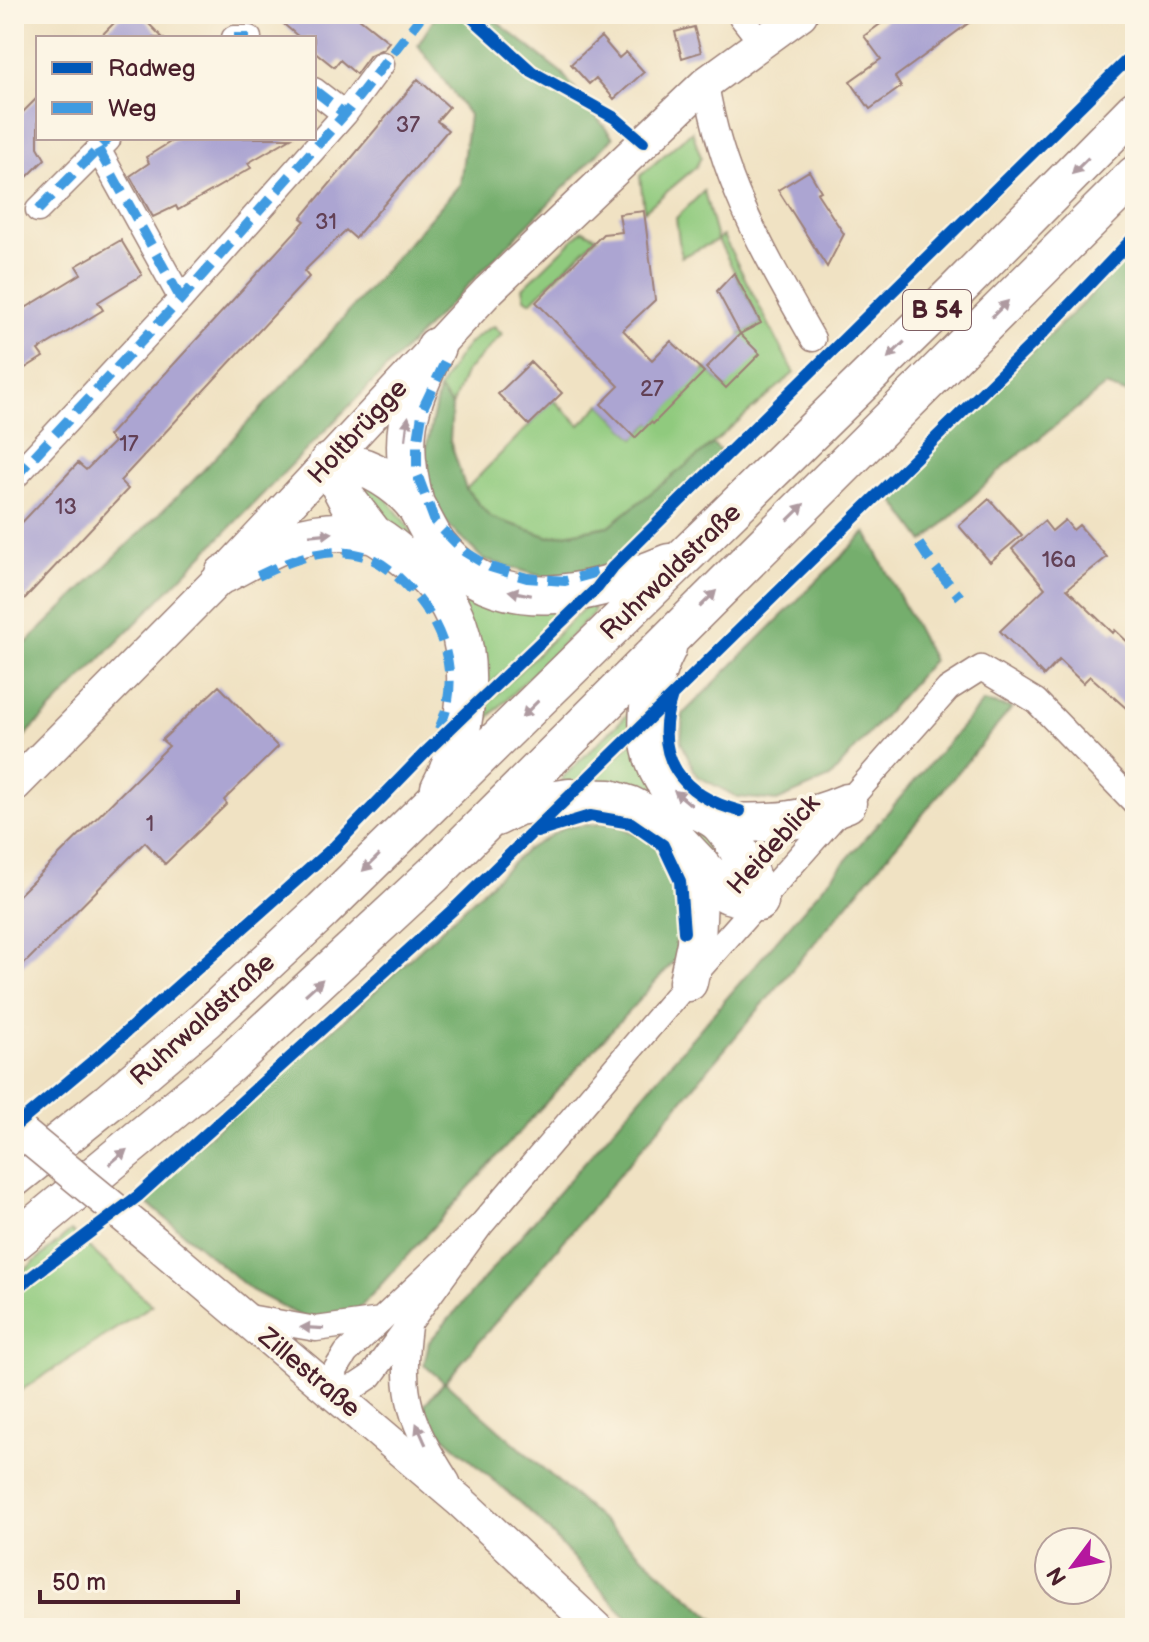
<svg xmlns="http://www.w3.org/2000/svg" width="1149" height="1642" viewBox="0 0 1149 1642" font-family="'Balsamiq Sans',sans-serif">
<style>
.green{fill:#90ca7e;stroke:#6d7454;stroke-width:2}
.forest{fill:#74ae6d;stroke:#5f664c;stroke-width:2}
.building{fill:#aca5d2}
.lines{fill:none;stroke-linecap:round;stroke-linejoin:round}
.minor-casing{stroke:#9d8077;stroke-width:27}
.secondary-casing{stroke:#9d8077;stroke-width:35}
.trunk-casing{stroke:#9d8077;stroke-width:41}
.minor{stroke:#fff;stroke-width:24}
.secondary{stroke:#fff;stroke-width:32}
.trunk{stroke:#fff;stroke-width:38}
.secondary-bridge-casing{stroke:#9d8077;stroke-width:35;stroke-linecap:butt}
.secondary-bridge{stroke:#fff;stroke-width:32}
.quiet{stroke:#409be1;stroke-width:10;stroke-dasharray:20 10;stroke-linecap:butt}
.cycleway-casing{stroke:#fcf5e5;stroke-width:17}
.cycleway{stroke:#0057b8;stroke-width:12}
.oneway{fill:#ae9aa0}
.labels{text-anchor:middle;stroke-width:8;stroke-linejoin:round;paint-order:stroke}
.number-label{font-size:22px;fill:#624055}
.shield{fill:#fcf5e5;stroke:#7f5f63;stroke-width:2}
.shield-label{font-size:24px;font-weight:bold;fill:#4a1f2b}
.street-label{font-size:26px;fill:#4a1f2b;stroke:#fcf5e5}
</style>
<rect width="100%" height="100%" fill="#fcf5e5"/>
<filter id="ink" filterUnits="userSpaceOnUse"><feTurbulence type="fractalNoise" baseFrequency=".0125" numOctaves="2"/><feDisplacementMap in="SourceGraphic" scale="16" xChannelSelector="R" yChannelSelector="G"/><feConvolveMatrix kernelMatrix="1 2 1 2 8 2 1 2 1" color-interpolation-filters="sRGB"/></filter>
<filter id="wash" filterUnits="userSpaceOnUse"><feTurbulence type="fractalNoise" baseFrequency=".006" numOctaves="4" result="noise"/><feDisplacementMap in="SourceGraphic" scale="32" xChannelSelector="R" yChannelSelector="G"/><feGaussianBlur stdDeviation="1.8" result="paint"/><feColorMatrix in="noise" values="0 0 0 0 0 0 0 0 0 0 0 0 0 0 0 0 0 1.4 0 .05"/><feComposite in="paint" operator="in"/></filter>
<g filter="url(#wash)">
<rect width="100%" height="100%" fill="#f0e2c3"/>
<path class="green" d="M692 131 701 157 696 167 644 211 640 176Z
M704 191 717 239 723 236 794 373 690 463 609 526 549 537 490 517 466 489 554 400 580 425 601 404 635 438 651 422 653 423 706 368 726 388 740 334 761 323 718 240 681 257 676 218Z
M583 230 597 237 531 302 525 298 523 288Z
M494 326 502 334 465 373 452 406 439 390C452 365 467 337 494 326Z
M355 478 376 485 423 546 568 607 479 696V657L380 530Z
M588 604 594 609 593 614 486 720 479 721 476 714Z
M628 714 633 715 638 723 571 791 562 784 563 777Z
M638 736 711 832 739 879 584 788Z
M71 1231 152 1305 14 1395V1279Z"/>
<path class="forest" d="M437 14H487L562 73 613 138 14 747V655L192 482 304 363 460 184 469 115 418 45Z
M1135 248V396L1105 386 1006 465 924 542 887 491 1085 301Z
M439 390 452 406 450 441 466 489 490 517 549 537 609 526 713 444 724 454 608 566 550 579 483 559 439 516 423 462Z
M866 532 933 660 830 778 777 801 737 797 697 776 681 742 683 714Z
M983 702 1012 708 445 1382 724 1628H636L538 1519 417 1413 444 1382 424 1365 429 1342Z
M611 823 653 842 675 878 687 947 356 1312 304 1318 251 1290 139 1196 356 1009 526 850 565 827Z"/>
<g id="blocks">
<path class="building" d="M123 14H139L163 38H99Z
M272 14H354L389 42 383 49 370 55 356 74 340 60 334 67 314 51V38H300Z
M894 14H981L895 77 901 87 870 109 850 81 881 59 864 36Z
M694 27 701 52 682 58 675 32Z
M601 37 619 58 626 52 644 72 614 99 596 78 589 84 571 64Z
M418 79 449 107 437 121 448 130 355 238 346 230 304 271 309 277 120 481 128 489 14 610V531L78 463 86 470 114 442 108 436 305 221 301 218Z
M38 97V147L45 159 25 179 14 168V121Z
M177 138H291L248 163 251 168 178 210 176 206 153 217 130 176 149 163 146 157Z
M809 171 821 191 817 193 844 234 827 267 778 190Z
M644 211 655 300 623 330 652 360 671 341 704 372 653 424 651 422 635 438 601 404 619 386 536 302 603 234 622 232 619 214Z
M121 240 142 275 98 302 103 310 38 350 43 357 14 375V315L81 274 76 266Z
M734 273 761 323 740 334 717 291Z
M740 334 760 354 726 388 706 368Z
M531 362 562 393 529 425 498 394Z
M989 499 1022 535 990 562 959 526Z
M1065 520 1073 530 1079 525 1107 557 1067 589 1113 633 1115 630 1135 649V716L1090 676 1083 683 1059 660 1044 676 1000 631 1045 588 1012 549 1044 521 1052 531Z
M219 686 278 747 224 800 227 804 165 864 145 842 14 974V900L169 746 162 740Z"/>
</g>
</g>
<g filter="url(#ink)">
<use href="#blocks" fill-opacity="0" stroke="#9d8077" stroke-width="2"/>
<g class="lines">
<g class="minor-casing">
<path id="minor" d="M739 14 760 41
M234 38H249
M706 83C721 181 765 254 813 339
M314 90 345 114
M98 149 181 299
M38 210 108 140
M14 478 181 299 345 114 382 64
M481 1225 346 1353 336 1369 332 1392 356 1386 371 1376 481 1225 688 982 948 689 981 668 1036 701 1135 803
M243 1316 316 1329 381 1320
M409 1326C400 1397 410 1422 448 1482"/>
</g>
<g class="secondary-casing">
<path id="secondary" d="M14 786 224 574 488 291 706 83 801 14
M155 1242 460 1501 596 1628"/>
</g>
<g class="trunk-casing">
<path id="trunk" d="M328 463C338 464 349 464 358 466 378 471 406 491 417 508 424 520 430 534 438 545 498 621 593 595 669 563
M328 463 348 501 374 535
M415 505C397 435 407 409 436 347
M224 574C269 550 302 527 356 533 361 534 369 533 374 535 384 539 395 550 404 557 460 597 472 647 464 712 460 740 454 763 440 788
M496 817 518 806 569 798 610 799 629 805 658 820 728 894 759 902C751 875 740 846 721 825 711 814 695 811 684 802 637 766 642 696 667 648
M718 822C773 823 795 825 847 803
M684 853 698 896 696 943 688 982
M14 1178 109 1102 204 1021 323 910 956 291 1135 110
M14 1242 227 1066 434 874 1135 175"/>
</g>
<use href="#minor" class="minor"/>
<use href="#secondary" class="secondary"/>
<use href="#trunk" class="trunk"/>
<g class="secondary-bridge-casing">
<path id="secondary-bridge" d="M14 1126 155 1242"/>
</g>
<use href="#secondary-bridge" class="secondary-bridge"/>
<path class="quiet" d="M234 38H249
M314 90 345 114
M98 149 181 299
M38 210 109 138
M445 362 423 408 417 446V474L435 522 465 552 490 567 527 578 565 581 609 569
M14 478 181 299 345 114 423 14
M919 544 933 565 960 597
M258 576C291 560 326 545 364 556 381 561 396 574 408 587 447 628 464 685 435 737"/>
<g class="cycleway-casing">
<path id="cycleway" d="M468 14 532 72 615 118 643 142
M672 696C652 757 681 796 740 811
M537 832 590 816 631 823 663 845 680 881 684 932
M14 1127 106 1050 335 846 427 751 597 588 613 567 1135 52
M14 1290 138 1196 457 906 1038 338 1135 236"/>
</g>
<use href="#cycleway" class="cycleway"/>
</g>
<defs><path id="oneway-solid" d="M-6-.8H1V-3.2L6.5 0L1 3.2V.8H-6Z" transform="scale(2)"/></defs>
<g class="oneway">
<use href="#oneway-solid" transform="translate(1080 166) rotate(135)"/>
<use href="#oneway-solid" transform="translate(1000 309) rotate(-45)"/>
<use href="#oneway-solid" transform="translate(896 350) rotate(136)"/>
<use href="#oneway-solid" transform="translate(407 428) rotate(-83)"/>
<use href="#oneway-solid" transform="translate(796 512) rotate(-45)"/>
<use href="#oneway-solid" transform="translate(321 534) rotate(-5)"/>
<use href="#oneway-solid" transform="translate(520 593) rotate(-169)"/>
<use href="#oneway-solid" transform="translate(708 599) rotate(-45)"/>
<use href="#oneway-solid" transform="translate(530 709) rotate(135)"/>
<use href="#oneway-solid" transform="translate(683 798) rotate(-140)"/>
<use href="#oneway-solid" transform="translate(371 863) rotate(136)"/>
<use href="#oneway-solid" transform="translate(314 987) rotate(-42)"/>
<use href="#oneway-solid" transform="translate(118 1157) rotate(-40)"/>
<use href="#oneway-solid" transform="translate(312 1328) rotate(-177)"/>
<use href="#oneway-solid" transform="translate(421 1434) rotate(-114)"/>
</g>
</g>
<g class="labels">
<g class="number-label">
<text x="408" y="132">37</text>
<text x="326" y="229">31</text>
<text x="652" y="396">27</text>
<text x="129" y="451">17</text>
<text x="66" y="514">13</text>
<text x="1059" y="567">16a</text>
<text x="150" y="831">1</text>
</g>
<rect class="shield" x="903" y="290" width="68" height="40" rx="6"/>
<g class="shield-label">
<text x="937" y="318">B 54</text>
</g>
<g class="street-label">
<text transform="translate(357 431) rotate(-47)" y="9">Holtbrügge</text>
<text transform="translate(670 571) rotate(-44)" y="9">Ruhrwaldstraße</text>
<text transform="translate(773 844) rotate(-48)" y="9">Heideblick</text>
<text transform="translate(202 1019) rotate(-42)" y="9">Ruhrwaldstraße</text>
<text transform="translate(310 1372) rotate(40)" y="9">Zillestraße</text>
</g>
</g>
<rect width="1149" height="1642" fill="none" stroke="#fcf5e5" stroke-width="48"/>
<rect x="36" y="36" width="280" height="104" fill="#fcf5e5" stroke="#b59f9b" stroke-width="2"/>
<rect x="52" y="62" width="40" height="12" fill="#0057b8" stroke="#b59f9b" stroke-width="2"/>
<text x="108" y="76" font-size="24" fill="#4a1f2b">Radweg</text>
<rect x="52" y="102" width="40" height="12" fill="#409be1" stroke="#b59f9b" stroke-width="2"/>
<text x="108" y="116" font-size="24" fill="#4a1f2b">Weg</text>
<g transform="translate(1073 1566) rotate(238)"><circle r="38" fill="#fcf5e5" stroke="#b59f9b" stroke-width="2"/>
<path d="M0-6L14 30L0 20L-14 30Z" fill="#b5179e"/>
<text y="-12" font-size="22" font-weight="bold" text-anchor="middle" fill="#4a1f2b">N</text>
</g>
<path d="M40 1590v12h198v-12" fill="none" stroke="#4a1f2b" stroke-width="4"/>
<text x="52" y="1590" font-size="24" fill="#4a1f2b" stroke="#fcf5e5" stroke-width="6" paint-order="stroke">50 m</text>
</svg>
